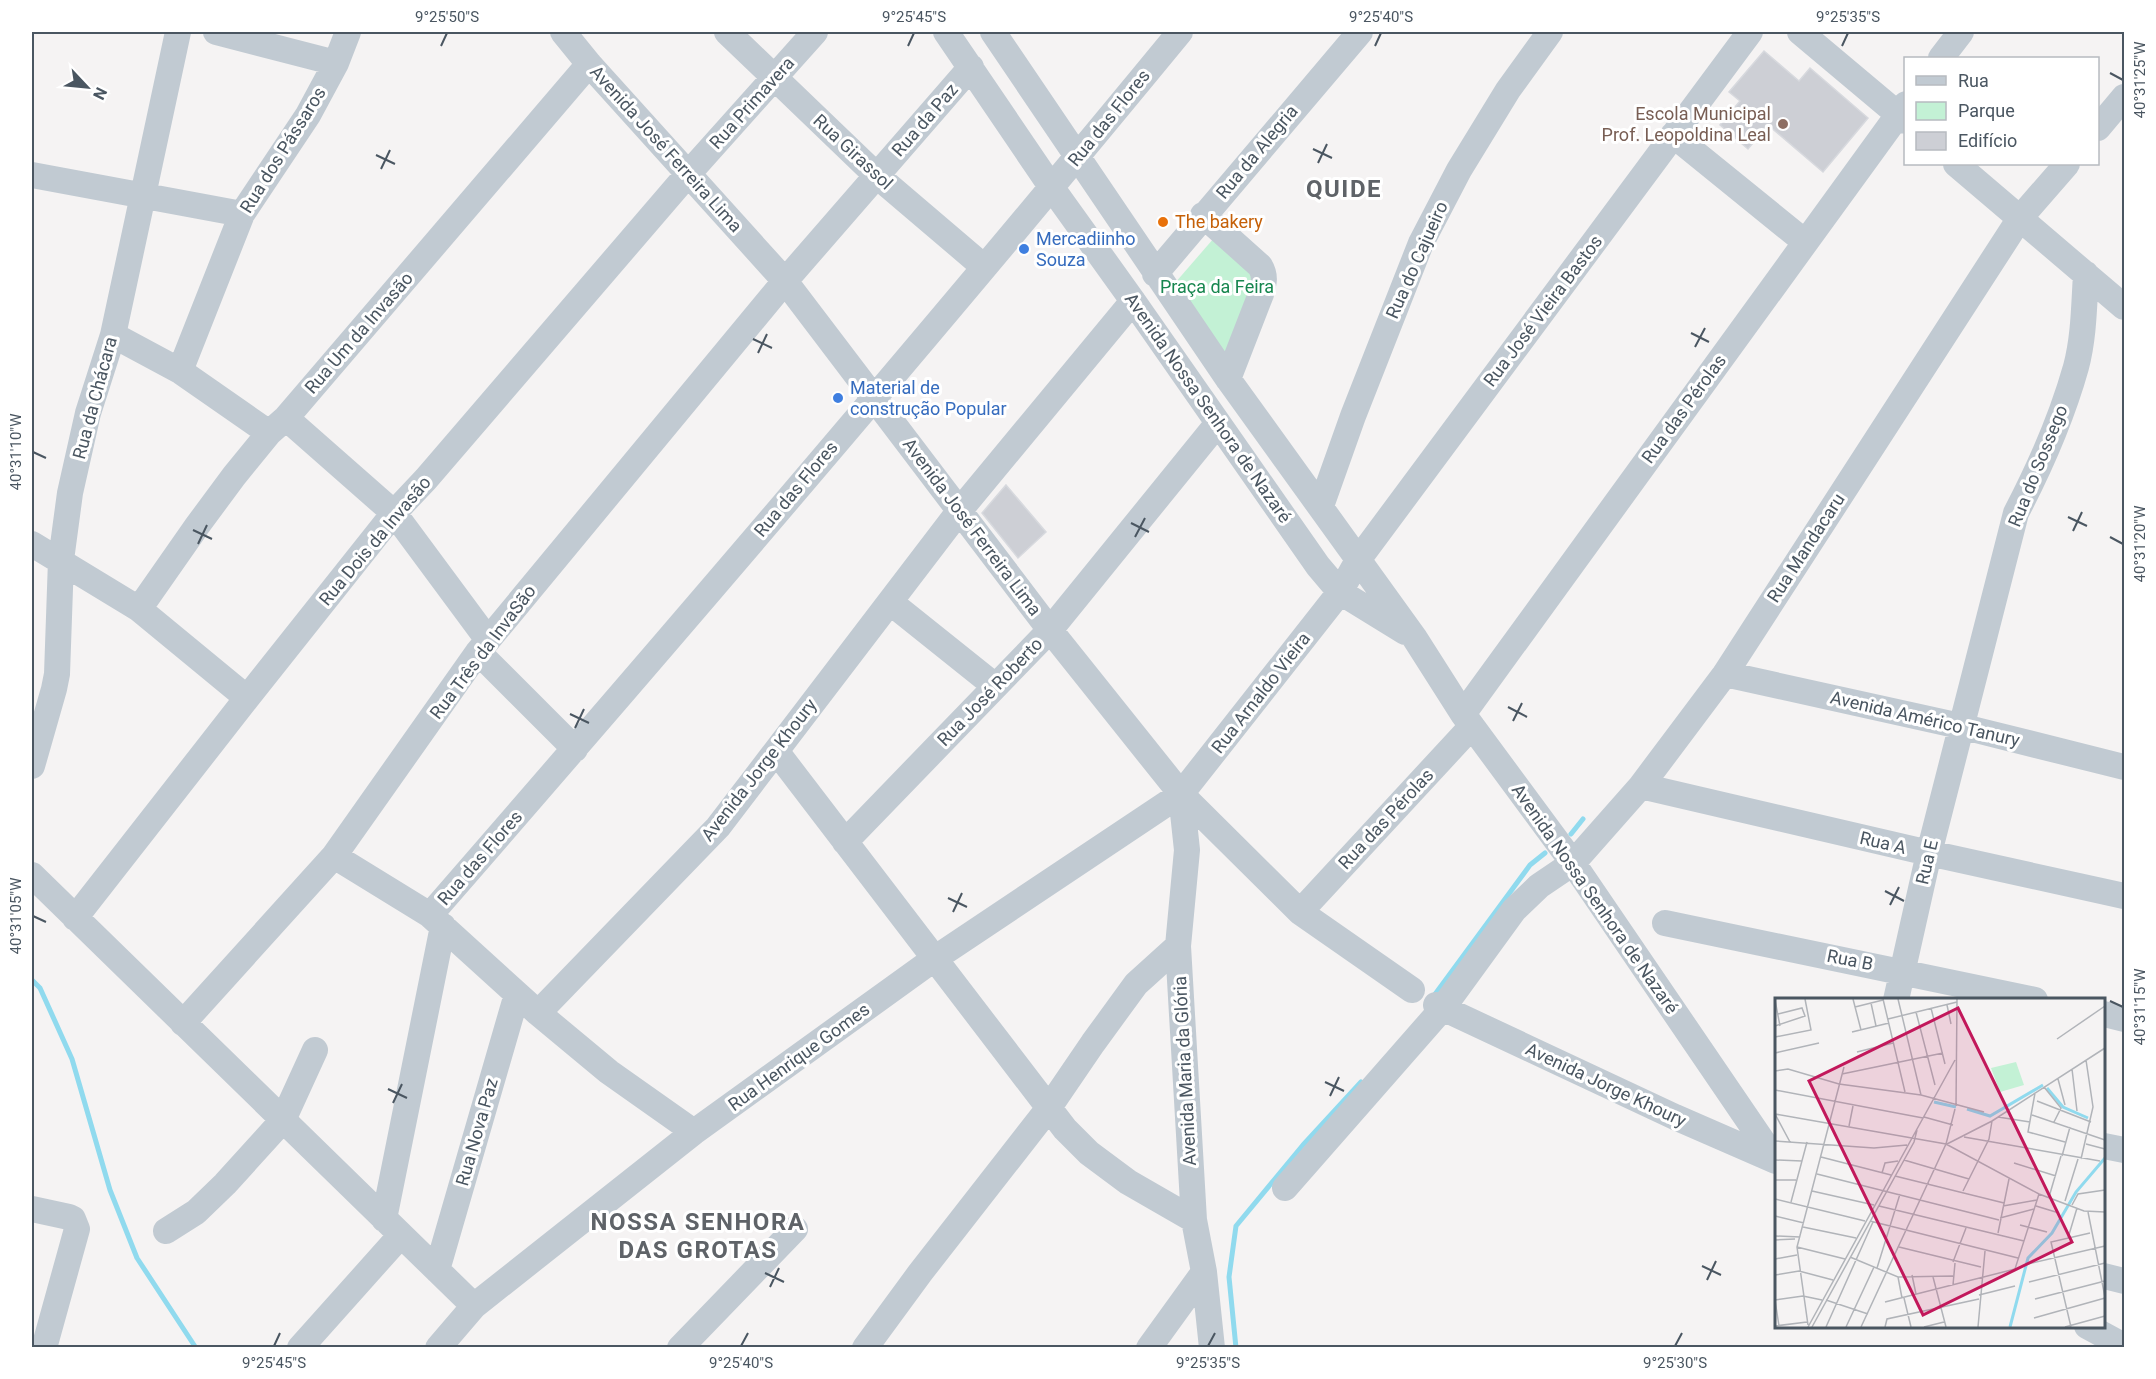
<svg xmlns="http://www.w3.org/2000/svg" width="2156" height="1379" viewBox="0 0 2156 1379" font-family="Roboto,sans-serif">
<style>
.green{fill:#c3f1d5}
.lines{fill:none;stroke-linecap:round;stroke-linejoin:round}
.stream{stroke:#90daee;stroke-width:5}
.building{fill:#cdcfd5;stroke:#d7d9de;stroke-width:1.5}
.minor{stroke:#c1cad2;stroke-width:26}
.ticks{fill:none;stroke:#4a5661;stroke-width:2}
.education-dot{fill:#8d6e63;stroke:#fff;stroke-width:2}
.food-dot{fill:#e8710a;stroke:#fff;stroke-width:2}
.shop-dot{fill:#3f7fe0;stroke:#fff;stroke-width:2}
.labels{text-anchor:middle;stroke-width:6;stroke-linejoin:round;paint-order:stroke}
.street-label{font-size:18px;fill:#4a5661;stroke:#fff}
.education-label{font-size:18px;fill:#785e54;stroke:#fff;text-anchor:end}
.food-label{font-size:18px;fill:#c56008;stroke:#fff;text-anchor:start}
.shop-label{font-size:18px;fill:#366cbe;stroke:#fff;text-anchor:start}
.park-label{font-size:18px;fill:#17864f;stroke:#fff}
.district-label{font-size:24px;font-weight:bold;letter-spacing:1.5px;fill:#5f6368;stroke:#fff}
.inset-river{fill:none;stroke:#90daee;stroke-width:3}
.inset-road{fill:none;stroke:#b1b4b9;stroke-width:1.5}
.view{fill:#c2185b;fill-opacity:0.15;stroke:#c2185b;stroke-width:3}
.inset-edge{fill:none;stroke:#4a5661;stroke-width:3}
.neatline{fill:none;stroke:#4a5661;stroke-width:2}
.ticks-label{font-size:15px;text-anchor:middle;fill:#4a5661}
</style>
<rect width="100%" height="100%" fill="#f5f3f3"/>
<path class="green" d="M1214 238 1254 278 1227 356 1175 283Z"/>
<g class="lines">
<path class="stream" d="M1571 834 1583 819
M32 980 40 988 72 1059 110 1190 137 1258 196 1348
M1433 997 1530 865 1545 853
M1236 1348 1229 1277 1236 1226 1303 1145 1361 1082"/>
</g>
<path class="building" d="M1764 51 1799 81 1810 68 1868 118 1823 172 1768 125 1748 149 1720 125 1740 101 1729 92Z
M1006 485 1046 532 1018 558 982 513Z"/>
<g class="lines">
<path class="minor" d="M216 32 336 63
M563 32 589 64 785 281 1050 630 1181 794 1300 912 1412 990
M727 32 876 175 984 267
M946 32 1052 188 1133 301 1318 566 1340 592 1405 632
M993 32 1228 379 1414 637 1463 714 1573 863 1776 1161
M1800 32 1906 121
M1941 58 1961 32
M2098 128 2124 97
M1673 135 1805 242
M1956 164 2124 307
M32 175 242 214
M1203 215 1260 266C1266 276 1264 283 1261 294L1228 379
M1155 274 1360 32
M113 335 180 371 269 433
M180 371 242 214 308 115 336 63 348 32
M286 418 394 513 488 640
M1321 506 1353 416 1421 243 1459 170 1508 90 1550 32
M32 544 139 609 247 698
M890 602 995 686
M139 609 197 526 234 476 269 433 286 418 589 64
M478 652 575 749
M1725 674 1960 726 2124 767
M1463 714 1906 104
M776 751 1065 1129 1089 1153 1128 1182 1194 1220
M32 766 54 689 57 674 61 560 70 493 88 413 113 335 178 32
M1641 786 1929 853 2124 896
M1181 794 1187 850 1178 946 1194 1220 1204 1272 1212 1348
M845 842 1050 630 1218 423
M334 856 430 915 538 1013 609 1072 694 1132
M32 875 474 1306
M1300 912 1472 726
M430 915C684 623 935 330 1180 32
M75 918 247 698 394 513 426 479 688 174 815 32
M1665 923 2035 1000
M1896 1000 1929 853 2016 513C2040 467 2062 417 2076 367 2084 337 2084 305 2086 274
M1436 1005 1675 1117 1776 1161
M538 1013 718 827 960 510 1133 301
M2104 1014 2124 1019
M183 1023 334 856 478 652 785 281 971 67
M2104 1146 2124 1150
M1285 1188 1442 1009 1514 910 1539 886 1573 863 1641 786 1725 674 2020 218 2067 164
M32 1209 69 1217 73 1219 77 1229 44 1348
M384 1219 443 926
M166 1231 196 1212 225 1184 283 1120 315 1050
M437 1270 517 994
M2104 1276 2124 1281
M2087 1326 2124 1346
M300 1348 401 1235
M438 1348 474 1306 694 1132 934 959 1181 794 1340 592 1358 560 1750 32
M680 1348 795 1229
M865 1348 920 1273 1048 1109 1093 1043 1136 984 1178 946
M1149 1348 1204 1272"/>
</g>
<path class="ticks" d="M441 46 447 33M908 46 914 33M1375 46 1381 33M1842 46 1848 33M2110 73 2123 80M1313 149 1332 158M376 155 395 164M1318 163 1327 144M381 169 390 150M1691 333 1709 342M753 339 772 348M1695 347 1705 328M758 353 767 334M33 452 46 458M2068 517 2087 526M1131 523 1149 532M193 530 212 539M2073 531 2082 512M1135 537 1145 518M2110 537 2123 544M198 544 207 525M1508 707 1527 717M570 714 589 723M1513 721 1522 703M575 728 584 709M1885 891 1904 901M948 898 967 907M1890 905 1899 887M953 912 962 893M33 916 46 922M2110 1001 2123 1007M1325 1082 1344 1091M388 1089 407 1098M1330 1096 1339 1077M393 1103 402 1084M1702 1266 1721 1275M765 1273 784 1282M1707 1280 1716 1261M770 1287 779 1268M274 1346 280 1333M741 1346 748 1333M1208 1346 1215 1333M1675 1346 1682 1333"/>
<circle class="education-dot" cx="1783" cy="124" r="6"/>
<circle class="food-dot" cx="1163" cy="222" r="6"/>
<g class="shop-dot">
<circle cx="1024" cy="249" r="6"/>
<circle cx="838" cy="398" r="6"/>
</g>
<g class="labels">
<g class="street-label">
<text transform="translate(752 103) rotate(-48)" y="6">Rua Primavera</text>
<text transform="translate(1109 118) rotate(-51)" y="6">Rua das Flores</text>
<text transform="translate(925 120) rotate(-49)" y="6">Rua da Paz</text>
<text transform="translate(666 149) rotate(48)" y="6">Avenida José Ferreira Lima</text>
<text transform="translate(283 150) rotate(-58)" y="6">Rua dos Pássaros</text>
<text transform="translate(853 152) rotate(43)" y="6">Rua Girassol</text>
<text transform="translate(1257 152) rotate(-50)" y="6">Rua da Alegria</text>
<text transform="translate(1417 260) rotate(-66)" y="6">Rua do Cajueiro</text>
<text transform="translate(1543 311) rotate(-53)" y="6">Rua José Vieira Bastos</text>
<text transform="translate(359 333) rotate(-49)" y="6">Rua Um da Invasão</text>
<text transform="translate(95 398) rotate(-75)" y="6">Rua da Chácara</text>
<text transform="translate(1208 408) rotate(55)" y="6">Avenida Nossa Senhora de Nazaré</text>
<text transform="translate(1684 409) rotate(-54)" y="6">Rua das Pérolas</text>
<text transform="translate(2038 466) rotate(-68)" y="6">Rua do Sossego</text>
<text transform="translate(796 489) rotate(-50)" y="6">Rua das Flores</text>
<text transform="translate(972 527) rotate(53)" y="6">Avenida José Ferreira Lima</text>
<text transform="translate(375 541) rotate(-50)" y="6">Rua Dois da Invasão</text>
<text transform="translate(1806 548) rotate(-57)" y="6">Rua Mandacaru</text>
<text transform="translate(483 652) rotate(-53)" y="6">Rua Três da InvaSão</text>
<text transform="translate(990 692) rotate(-46)" y="6">Rua José Roberto</text>
<text transform="translate(1261 693) rotate(-52)" y="6">Rua Arnaldo Vieira</text>
<text transform="translate(1925 719) rotate(13)" y="6">Avenida Américo Tanury</text>
<text transform="translate(759 770) rotate(-52)" y="6">Avenida Jorge Khoury</text>
<text transform="translate(1386 819) rotate(-47)" y="6">Rua das Pérolas</text>
<text transform="translate(1883 843) rotate(13)" y="6">Rua A</text>
<text transform="translate(480 858) rotate(-49)" y="6">Rua das Flores</text>
<text transform="translate(1927 862) rotate(-77)" y="6">Rua E</text>
<text transform="translate(1595 899) rotate(55)" y="6">Avenida Nossa Senhora de Nazaré</text>
<text transform="translate(1850 960) rotate(11)" y="6">Rua B</text>
<text transform="translate(799 1057) rotate(-36)" y="6">Rua Henrique Gomes</text>
<text transform="translate(1185 1071) rotate(-93)" y="6">Avenida Maria da Glória</text>
<text transform="translate(1606 1085) rotate(25)" y="6">Avenida Jorge Khoury</text>
<text transform="translate(477 1132) rotate(-74)" y="6">Rua Nova Paz</text>
</g>
<g class="education-label">
<text x="1771" y="120">Escola Municipal<tspan x="1771" dy="21">Prof. Leopoldina Leal</tspan></text>
</g>
<g class="food-label">
<text x="1175" y="228">The bakery</text>
</g>
<g class="shop-label">
<text x="1036" y="245">Mercadiinho<tspan x="1036" dy="21">Souza</tspan></text>
<text x="850" y="394">Material de<tspan x="850" dy="21">construção Popular</tspan></text>
</g>
<g class="park-label">
<text x="1217" y="293">Praça da Feira</text>
</g>
<g class="district-label">
<text x="1344" y="197">QUIDE</text>
<text x="698" y="1230">NOSSA SENHORA<tspan x="698" dy="28">DAS GROTAS</tspan></text>
</g>
</g>
<g transform="translate(1775 998)">
<rect width="330" height="330" fill="#f5f3f3"/>
<path d="M241 64 249 87 225 94 216 70Z" fill="#c3f1d5"/>
<path class="inset-river" d="M272 90 288 109 313 120M159 104 181 109M192 111 215 118 268 87M235 329 253 260 277 235 301 194 330 160"/>
<path class="inset-road" d="M78 1 86 32M108 1 130 94M123 1 146 97M0 2 5 28M96 5 101 28M172 7 176 26M80 9 108 2M156 10 170 66M141 14 160 87M113 21 182 4M0 28 30 18 27 10 3 16M77 34 114 25M0 39 36 32 30 1M282 41 330 8M82 54 118 45M0 55 44 45M297 71 302 113M0 73 13 71 64 86 146 97 209 114M67 76 168 55M283 81 290 107M269 89 286 110 279 124M0 92 148 120M260 95 253 134 290 144M262 103 316 124M181 108 182 1M0 116 171 146 264 196 309 213 330 214M0 116 15 144M257 117 330 142M149 119 178 127M223 119 255 124M74 128 78 108M189 139 325 163M0 143 99 150 132 147M172 146 217 123 330 50M311 146 330 151M287 158 295 129M46 159 116 177M306 161 318 109 311 62M0 162 27 163M129 162 194 181M239 165 281 178M107 175 110 165 123 163M42 176 224 222M120 178 229 205M0 182H21M37 193 99 207M188 193 214 141 217 123M274 199 286 158M0 201 90 223M290 203 303 161M16 204 32 144M297 207 303 196 330 192M104 208 249 243M228 208 262 202M261 208 284 215M313 214 330 299M0 218 29 225M225 220 259 211M95 223 243 260M245 227 272 234M28 229 81 240M223 235 234 181M0 238 25 239M293 240 302 210M0 242 20 241M22 249 70 261M124 249 206 269M75 259 123 279 178 278M0 261 22 257M178 264 191 230M253 266 330 248M102 270 125 196M0 277 24 273 58 282M137 277 141 296M123 279 127 300M158 279 171 329M254 284 330 265M178 287 180 265M204 297 240 288M129 300 136 329M260 301 330 283M0 302 28 298 47 302M0 302 4 328M51 302 93 316M110 304 240 271 264 196M259 320 330 300M33 327 22 249 69 69M0 328 32 324M33 329 180 62M37 329 139 144 142 132M51 329 98 224M71 329 99 269M86 329 171 146 180 111M110 329 112 321 204 301M149 329 169 324M203 329 210 253M290 329 330 318M296 329 276 244 315 235"/>
<path class="view" d="M183 10 297 244 148 317 34 83Z"/>
<rect width="330" height="330" class="inset-edge"/>
</g>
<rect width="2156" height="1379" fill="none" stroke="#ffffff" stroke-width="66"/>
<rect x="1904" y="57" width="195" height="108" fill="#ffffff" stroke="#b7bbc0" stroke-width="1.5"/>
<rect x="1916" y="76" width="30" height="9" fill="#c1cad2" stroke="#b7bbc0" stroke-width="1.5"/>
<text x="1958" y="87" font-size="18" fill="#4a5661">Rua</text>
<rect x="1916" y="102" width="30" height="18" fill="#c3f1d5" stroke="#b7bbc0" stroke-width="1.5"/>
<text x="1958" y="117" font-size="18" fill="#4a5661">Parque</text>
<rect x="1916" y="132" width="30" height="18" fill="#cdcfd5" stroke="#b7bbc0" stroke-width="1.5"/>
<text x="1958" y="147" font-size="18" fill="#4a5661">Edifício</text>
<g transform="translate(87 87) rotate(116)" stroke="#ffffff" stroke-width="4.5" paint-order="stroke">
<path d="M0-4.5L10 22L0 15L-10 22Z" fill="#4a5661"/>
<text y="-9" font-size="16" font-weight="bold" text-anchor="middle" fill="#4a5661">N</text>
</g>
<rect x="33" y="33" width="2090" height="1313" class="neatline"/>
<g class="ticks-label">
<text x="447" y="22">9°25'50"S</text>
<text x="914" y="22">9°25'45"S</text>
<text x="1381" y="22">9°25'40"S</text>
<text x="1848" y="22">9°25'35"S</text>
<text transform="translate(2140 80) rotate(-90)" y="5">40°31'25"W</text>
<text transform="translate(16 452) rotate(-90)" y="5">40°31'10"W</text>
<text transform="translate(2140 544) rotate(-90)" y="5">40°31'20"W</text>
<text transform="translate(16 916) rotate(-90)" y="5">40°31'05"W</text>
<text transform="translate(2140 1007) rotate(-90)" y="5">40°31'15"W</text>
<text x="274" y="1368">9°25'45"S</text>
<text x="741" y="1368">9°25'40"S</text>
<text x="1208" y="1368">9°25'35"S</text>
<text x="1675" y="1368">9°25'30"S</text>
</g>
</svg>
